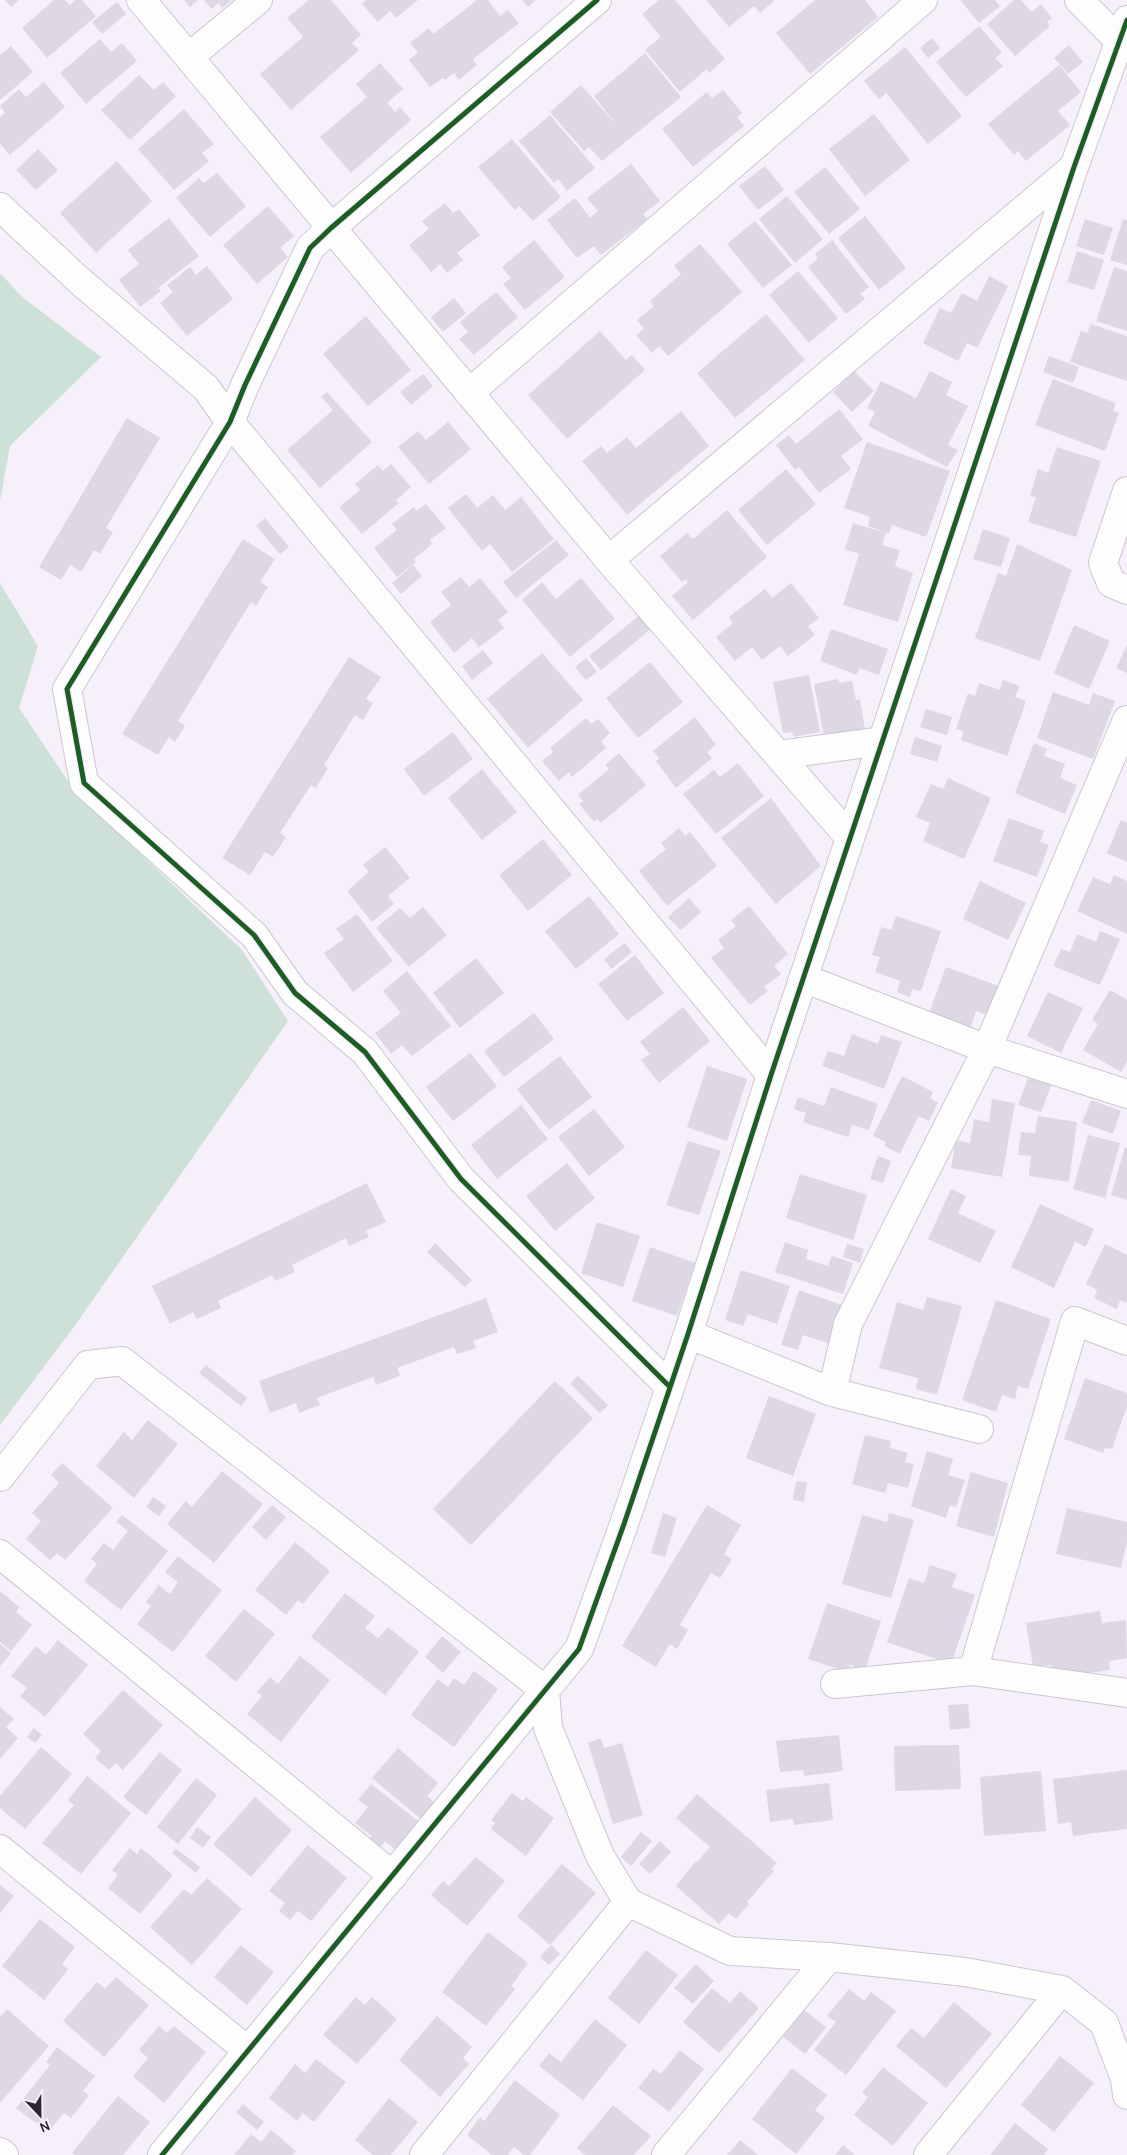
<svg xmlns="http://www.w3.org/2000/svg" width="1127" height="2155" viewBox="0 0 1127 2155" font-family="Karla,sans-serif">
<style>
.green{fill:#cde1d9}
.building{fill:#ded7e4}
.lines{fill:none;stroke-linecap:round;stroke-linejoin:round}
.minor-casing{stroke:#ccc6d1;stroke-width:30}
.minor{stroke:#fefdfe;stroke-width:28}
.cycleway-casing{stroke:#f6ecff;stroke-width:8}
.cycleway{stroke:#1b5e20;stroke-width:5}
</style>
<rect width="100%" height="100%" fill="#f6f0fb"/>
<path class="green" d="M0 273 21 296 101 357 10 446 0 501Z
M0 583 38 646 19 708 76 793 242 950 288 1021 71 1331 0 1425Z"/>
<path class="building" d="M5 0H19L11 7Z
M54 0H65L70 5 75 0H82L96 16 47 58 22 28Z
M184 0H198L190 7Z
M204 0H232L222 8 219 3 211 9Z
M309 0H331L361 35 352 43 359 50 291 110 260 74 303 37 287 18Z
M366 0H418L396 18 390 11 378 22 362 4Z
M477 0H488L500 16 508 10 519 23 473 59 477 65 459 80 454 73 445 80 443 78 430 87 409 60 418 53 410 43 429 28 433 34Z
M522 0H536L528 7Z
M659 0H675L725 59 709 73 707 69 680 92 645 50 661 37 642 14Z
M706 0H775L760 13 754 6 729 27Z
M815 0H865L878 17 810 74 776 33Z
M960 0H995L1000 6 979 23Z
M1014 0H1021L1032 12 1041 4 1052 18 1047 22 1050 26 1015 56 987 24Z
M117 2 126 14 102 34 92 22Z
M979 26 1002 53 995 58 1003 66 966 97 936 62Z
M932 38 940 48 928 58 920 48Z
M100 39 111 52 122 43 137 61 86 104 60 73Z
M1069 45 1083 62 1068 74 1054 58Z
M11 46 33 72 0 100V55Z
M905 47 962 116 928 144 886 93 879 99 864 81Z
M645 53 681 97 602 161 589 147 584 151 550 112 581 85 618 127 594 96Z
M380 63 403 89 387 103 395 112 400 107 411 120 351 173 320 137 367 97 356 84Z
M1059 65 1081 92 1058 111 1070 125 1026 161 1018 151 1014 155 988 124Z
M139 75 154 90 163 82 176 96 130 140 101 110Z
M44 82 65 107 10 155 0 144V117L5 113 0 106 19 89 26 97Z
M723 90 742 113 737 117 744 126 693 167 662 129 707 92 712 98Z
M184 109 214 144 202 153 209 161 174 190 138 149Z
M874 114 910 160 865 196 829 149Z
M550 115 595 168 567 191 558 179 554 183 519 141Z
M512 139 561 197 533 221 519 206 515 210 478 167Z
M38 149 58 170 36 190 16 170Z
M117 161 152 201 96 253 60 213Z
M631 164 660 201 643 214 647 219 601 255 594 246 577 258 547 220 575 198 590 218 598 211 587 198Z
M765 166 784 190 758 210 739 186Z
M825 167 860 209 829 234 794 192Z
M217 173 246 206 210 237 176 198 199 178 204 183Z
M787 196 823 239 795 263 759 219Z
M445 203 453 213 459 209 480 235 457 253 463 260 447 273 440 264 431 272 409 245 429 229 422 221Z
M268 206 294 236 280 248 288 257 257 284 223 245Z
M865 216 906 268 879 290 838 238Z
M169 218 199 256 158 288 161 291 140 307 119 280 139 264 128 250Z
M1085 219 1113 228 1104 255 1076 246Z
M1123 219 1127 220V265L1110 260Z
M755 221 792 265 763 288 727 244Z
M534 240 565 277 525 310 503 284 511 278 502 267Z
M832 240 869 287 860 294 865 299 846 314 808 267 818 258 815 254Z
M700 244 742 292 668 356 659 346 652 353 636 335 644 329 637 320 654 306 650 301 681 274 674 266Z
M1077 251 1104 260 1094 290 1067 282Z
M207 266 233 299 187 336 160 303 173 292 167 285 190 267 196 275Z
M1114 267 1127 271V331L1096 321Z
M798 271 838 318 809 343 769 295Z
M989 276 1008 286 977 348 967 343 958 361 923 343 940 308 951 313 962 293 977 301Z
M496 292 518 317 474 355 459 339 468 332 460 322Z
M454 298 466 313 443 332 431 317Z
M766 314 805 360 735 418 697 373Z
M366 316 411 370 368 406 323 354Z
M1091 324 1127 336V381L1070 362 1081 331 1087 333Z
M600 331 626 360 632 355 645 370 567 439 528 395Z
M1049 356 1079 367 1073 383 1043 372Z
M854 371 874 391 852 412 833 392Z
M930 371 952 382 946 395 968 406 948 445 958 450 947 467 868 426 875 412 867 408 881 381 916 398Z
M423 374 433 386 411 405 400 392Z
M1053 379 1116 403 1113 411 1119 413 1105 451 1035 425Z
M327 392 372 442 320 488 287 450 333 410 321 397Z
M839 409 863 439 841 456 851 469 819 493 799 467 795 470 776 445 789 435 796 444Z
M681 411 709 446 627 515 582 461 601 446 607 453 627 437 636 448Z
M127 418 160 438 106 528 113 532 100 554 94 550 81 572 70 565 61 580 39 567Z
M448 422 471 449 429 484 398 447 418 431 426 440Z
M867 442 950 471 926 537 892 525 889 534 868 526 870 517 844 508Z
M1057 447 1101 461 1076 537 1028 522 1036 497 1030 496 1038 469 1048 473Z
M391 464 411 487 396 500 399 503 362 534 339 507 360 490 355 484 378 465 383 471Z
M786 469 816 504 767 545 738 510Z
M466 494 477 508 493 495 505 510 521 497 554 539 512 572 490 544 482 551 448 508Z
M426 504 446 528 430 540 432 544 414 559 416 562 397 577 374 548 397 530 392 524 414 507 416 511Z
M727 510 767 557 693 620 672 596 688 582 685 579 682 582 660 556 687 533 693 539Z
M265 518 289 547 280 554 256 526Z
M853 523 886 533 882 545 900 550 895 566 913 573 898 622 843 605 859 554 845 549Z
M983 529 1010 538 1001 567 973 559Z
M243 539 275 559 260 582 268 587 256 606 251 602 178 721 185 726 175 742 169 737 158 755 122 734Z
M556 540 569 555 516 598 503 582Z
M1017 544 1072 570 1040 661 975 638 998 573 1006 576Z
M413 565 422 576 401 594 392 583Z
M461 577 469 587 480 578 508 612 498 620 504 628 479 647 472 638 454 653 430 622 451 605 441 592Z
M581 578 615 619 570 657 522 600 542 582 556 599Z
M791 583 819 618 808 626 815 635 788 656 780 646 762 660 752 647 735 661 716 637 733 623 729 617 765 589 772 598Z
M640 615 651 629 601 670 589 656Z
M1074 625 1110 641 1089 689 1054 673Z
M831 629 888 649 879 675 859 668 857 675 820 661Z
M1127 645V673L1116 668Z
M483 650 493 663 472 680 462 666Z
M542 653 583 700 528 748 487 699Z
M349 657 381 677 366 699 373 703 363 720 355 715 324 765 328 768 316 788 311 785 280 833 286 837 273 857 265 852 250 875 222 858Z
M586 658 597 672 586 680 575 667Z
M650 662 683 702 638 738 606 698Z
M809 675 820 732 794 737 792 732 783 733 773 682Z
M838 679 839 683 852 681 856 700 860 699 865 729 824 736 814 684Z
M1003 680 1020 686 1015 697 1026 701 1007 756 961 740 964 731 956 729 968 693 975 696 979 683 1000 690Z
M1053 692 1089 705 1093 693 1115 701 1093 759 1037 738Z
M926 709 952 717 947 735 920 727Z
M695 717 716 745 707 752 712 758 676 788 656 761 659 758 653 751Z
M586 718 591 724 598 719 610 733 601 741 606 748 572 777 569 772 559 781 542 761 553 752 550 748Z
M453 732 473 759 424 796 404 769Z
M915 737 942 746 937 762 910 754Z
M1034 743 1047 749 1044 756 1065 764 1060 778 1077 785 1065 814 1015 793Z
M619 753 646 785 601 823 597 819 594 822 579 804 583 801 578 795 609 769 605 765Z
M738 763 764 796 716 834 683 794 714 770 720 777Z
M482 769 517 812 482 840 448 798Z
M948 778 991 798 964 859 923 841 930 823 916 817 931 784 943 789Z
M771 798 821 866 776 904 721 838Z
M1009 818 1044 831 1040 842 1049 845 1037 877 993 861Z
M1121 820 1127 823V862L1107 853Z
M679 828 685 836 690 832 717 866 667 906 639 871 666 849 661 843Z
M543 839 572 875 528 911 499 875Z
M385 847 410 878 388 896 394 904 372 922 347 891 369 872 363 865Z
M1114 875 1127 881V934L1077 911 1093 877 1110 884Z
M980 881 1026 903 1008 940 963 919Z
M589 896 619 934 576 969 545 931Z
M689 898 701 912 681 930 668 917Z
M749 906 788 954 774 966 781 974 764 987 768 991 750 1005 711 958 724 948 718 940 736 926 731 920Z
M423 907 447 935 409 967 376 928 400 908 410 918Z
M357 914 393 961 353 992 324 953 344 939 336 929Z
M896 916 941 931 921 991 912 989 910 997 897 992 900 981 875 972 880 957 872 955 881 927 891 930Z
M1100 931 1120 939 1100 985 1053 966 1061 949 1070 952 1077 934 1096 942Z
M625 943 632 952 611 969 604 959Z
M635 955 664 993 627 1021 598 984Z
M476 958 504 993 460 1028 433 993Z
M946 967 1004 988 994 1018 976 1011 968 1034 927 1019Z
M407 971 451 1026 412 1056 402 1045 391 1054 375 1033 401 1013 383 991Z
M1110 990 1127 1000V1062L1121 1072 1083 1050 1098 1024 1092 1020Z
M1048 992 1083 1008 1061 1053 1027 1036Z
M683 1007 710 1041 659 1083 641 1060 650 1054 640 1042Z
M534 1013 554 1039 504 1077 484 1051Z
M852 1034 878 1044 881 1035 902 1042 884 1089 822 1066 828 1051 844 1056Z
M470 1053 497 1086 453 1121 426 1087Z
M560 1056 592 1097 549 1130 517 1089Z
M707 1066 747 1079 727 1141 687 1127Z
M1029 1075 1052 1083 1041 1112 1018 1105Z
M902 1076 933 1092 930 1098 938 1103 929 1121 919 1116 900 1154 884 1146 886 1142 873 1136Z
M831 1087 878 1104 869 1130 852 1125 848 1137 803 1122 806 1113 794 1109 798 1097 824 1106Z
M992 1099 1015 1103 1002 1177 951 1168 956 1140 970 1143 974 1119 989 1122Z
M1091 1100 1121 1111 1113 1134 1082 1123Z
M521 1105 548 1139 497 1179 471 1145Z
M594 1109 625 1147 589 1176 558 1137Z
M1038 1116 1077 1122 1069 1182 1029 1176 1031 1156 1018 1155 1021 1132 1035 1133Z
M1088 1135 1120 1143 1105 1198 1073 1189Z
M688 1141 721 1151 699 1215 666 1205Z
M1125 1147 1127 1148V1200L1111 1195Z
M878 1156 891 1161 883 1183 870 1179Z
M567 1163 595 1198 555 1231 526 1196Z
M800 1174 867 1195 853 1240 786 1218Z
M367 1183 386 1222 366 1231 369 1237 349 1246 346 1238 292 1265 295 1272 275 1281 272 1275 218 1301 221 1308 197 1319 193 1312 170 1324 152 1286Z
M951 1189 966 1196 958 1213 996 1231 980 1263 928 1239Z
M1040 1204 1094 1229 1086 1247 1075 1242 1054 1288 1011 1267Z
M597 1222 640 1236 623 1287 581 1273Z
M785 1242 808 1250 806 1259 828 1266 832 1256 853 1263 843 1294 775 1272Z
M435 1243 472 1280 465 1287 427 1252Z
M847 1244 864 1249 860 1263 843 1257Z
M1105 1244 1127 1255V1301L1126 1303 1120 1300 1117 1309 1094 1298 1097 1290 1086 1284Z
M650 1247 695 1263 677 1316 632 1301Z
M741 1270 790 1286 777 1324 748 1314 743 1326 725 1320Z
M799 1290 847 1307 834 1345 803 1335 798 1350 781 1345Z
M927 1297 962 1306 937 1395 916 1389 918 1378 879 1368 897 1302 923 1310Z
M486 1298 498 1332 473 1341 476 1348 457 1354 454 1347 397 1368 400 1376 376 1385 373 1377 317 1398 320 1405 299 1413 296 1403 270 1413 259 1381Z
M996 1300 1051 1319 1028 1389 1018 1386 1015 1399 1002 1395 996 1412 962 1400Z
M206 1365 247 1398 241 1406 199 1373Z
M578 1376 608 1405 600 1413 570 1384Z
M1085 1378 1127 1393V1406L1112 1449 1105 1448 1103 1453 1064 1439Z
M555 1381 593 1418 471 1545 433 1509Z
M769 1396 816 1414 793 1476 746 1458Z
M148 1420 178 1444 134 1498 96 1466 124 1432 132 1440Z
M865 1435 891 1441 890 1448 908 1453 905 1462 914 1464 908 1488 888 1483 885 1493 852 1484Z
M927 1451 953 1459 948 1475 965 1480 956 1507 950 1505 946 1518 911 1506Z
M62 1463 113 1508 65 1560 57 1553 50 1560 26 1539 41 1521 32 1513 59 1483 51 1475Z
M222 1471 263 1504 214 1563 167 1524 186 1501 192 1507Z
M971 1472 1008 1483 994 1537 956 1526Z
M796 1481 807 1482 804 1502 793 1500Z
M153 1497 166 1506 159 1516 146 1507Z
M272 1505 286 1517 266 1540 252 1527Z
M707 1505 741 1525 724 1554 732 1559 720 1578 711 1573 680 1625 688 1630 677 1649 670 1644 656 1667 622 1646Z
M1067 1508 1127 1522V1542L1121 1568 1056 1554Z
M663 1513 677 1518 665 1557 651 1553Z
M889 1513 914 1520 891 1598 842 1584 862 1515 887 1522Z
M122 1515 168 1551 121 1610 84 1581 97 1564 91 1559 104 1543 113 1550 128 1531 116 1522Z
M295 1542 330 1571 303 1604 298 1600 286 1615 255 1590Z
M178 1556 222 1590 173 1652 137 1624 151 1606 146 1602 159 1585 170 1594 178 1582 165 1572Z
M930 1565 957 1574 952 1587 975 1595 951 1664 887 1642 909 1578 924 1583Z
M0 1591 19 1607 16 1612 32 1625 11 1651 0 1642Z
M345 1593 375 1616 365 1628 378 1638 388 1627 419 1652 385 1695 311 1637Z
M827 1603 881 1621 865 1670 850 1665 847 1672 808 1659Z
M244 1609 275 1634 236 1682 205 1656Z
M1100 1611 1102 1623 1126 1620 1127 1658 1109 1661 1110 1670 1053 1678 1052 1665 1033 1667 1026 1623Z
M442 1636 461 1652 443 1673 425 1657Z
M58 1640 88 1665 45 1717 20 1696 27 1688 11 1676 36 1646 46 1655Z
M0 1644 11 1653 0 1666Z
M300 1656 330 1680 281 1742 247 1714 262 1696 257 1692 270 1677 278 1684Z
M474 1671 498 1689 454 1747 411 1715 438 1679 448 1687 454 1678 464 1685Z
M123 1690 163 1725 123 1770 116 1763 109 1770 95 1758 101 1751 83 1734Z
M968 1704 970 1728 950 1730 948 1705Z
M0 1707 14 1719 6 1727 18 1738 0 1759Z
M34 1728 42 1735 35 1743 27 1737Z
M839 1735 843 1771 804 1776 803 1770 780 1772 776 1741Z
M601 1738 604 1748 622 1743 643 1815 613 1824 588 1743Z
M959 1745 961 1789 895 1791 894 1746Z
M41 1747 72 1774 25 1829 0 1808V1796Z
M398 1748 438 1783 427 1796 435 1803 421 1819 372 1778Z
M160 1752 182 1770 146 1815 123 1797Z
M1127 1770V1829L1073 1836 1071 1822 1058 1824 1053 1779Z
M1041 1771 1046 1831 984 1836 980 1777Z
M87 1776 131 1813 81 1874 42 1843 74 1805 68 1800Z
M196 1778 217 1795 178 1844 157 1827Z
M829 1783 833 1820 794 1825 793 1819 770 1822 766 1790Z
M371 1784 418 1821 395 1850 385 1841 379 1849 368 1840 372 1836 355 1823 368 1807 358 1800Z
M512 1793 523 1801 526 1797 554 1818 526 1856 491 1829 495 1823 491 1820Z
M697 1794 777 1863 771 1869 774 1871 747 1902 749 1904 736 1919 729 1913 719 1924 676 1886 696 1861 697 1862 710 1847 676 1818Z
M255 1797 292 1830 251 1877 213 1844Z
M197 1827 211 1837 203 1848 190 1838Z
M641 1832 652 1841 631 1866 621 1857Z
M660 1841 671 1852 650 1874 639 1864Z
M308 1845 347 1878 311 1921 298 1911 290 1920 279 1911 285 1903 269 1891Z
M130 1848 137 1854 141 1848 173 1875 140 1914 108 1888 118 1875 112 1870Z
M176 1849 200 1867 196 1873 172 1853Z
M476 1857 505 1881 467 1926 431 1895 443 1881 449 1886Z
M562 1864 596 1893 550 1945 517 1916Z
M207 1878 242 1909 192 1965 150 1927 184 1889 191 1895Z
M0 1885 14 1896 0 1913Z
M40 1919 75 1947 62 1964 68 1969 44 2000 2 1966Z
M488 1932 528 1963 511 1986 515 1989 486 2026 442 1992Z
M241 1945 274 1972 247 2005 214 1977Z
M551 1945 560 1954 549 1965 540 1957Z
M646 1950 678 1975 639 2024 608 1998Z
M696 1964 714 1981 693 2004 674 1988Z
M116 1977 149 2005 104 2057 63 2021 97 1982 105 1989Z
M712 1988 730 2003 740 1991 759 2008 719 2053 683 2022Z
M849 1989 864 2001 871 1992 896 2011 846 2075 814 2050 836 2022 827 2016Z
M356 1997 365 2005 372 1997 397 2019 357 2064 323 2035Z
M954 2002 992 2034 946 2088 896 2046 911 2028 924 2038Z
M7 2009 49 2046 0 2103V2017Z
M803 2009 826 2027 805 2054 782 2036Z
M437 2016 472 2047 463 2058 469 2064 440 2097 399 2060Z
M595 2019 627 2045 583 2100 539 2066 549 2053 561 2062Z
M159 2026 167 2033 174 2026 206 2052 164 2103 133 2076 148 2058 139 2050Z
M57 2047 95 2076 83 2091 89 2095 71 2118 64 2113 48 2132 16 2108 50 2065 46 2062Z
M680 2050 704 2069 669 2112 638 2088 653 2069 661 2074Z
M1060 2056 1094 2083 1054 2132 1021 2105Z
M316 2059 346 2082 314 2122 303 2113 297 2121 269 2098 295 2064 305 2073Z
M883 2067 928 2103 893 2146 854 2115 868 2097 862 2093Z
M792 2068 827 2095 815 2110 825 2118 796 2154 752 2119Z
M515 2080 560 2115 530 2155H524L514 2147 508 2155H492L467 2135 480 2117 484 2121Z
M118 2096 150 2122 123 2155H75L72 2153Z
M389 2098 418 2122 391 2155H373L355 2140Z
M243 2104 264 2122 257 2130 236 2112Z
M613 2105 651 2136 634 2155H585L577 2148Z
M1015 2123 1048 2149 1044 2155H990Z
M271 2130 296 2151 292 2155H234L251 2134 261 2142Z
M740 2140 758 2155H727Z
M843 2145 855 2155H835Z"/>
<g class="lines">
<g class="minor-casing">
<path id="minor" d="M141 0 609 560 850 838
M597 0 331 228 310 248 245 385 230 422 67 689 84 783 254 935 295 993 365 1052 461 1179 670 1387
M1079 0 1120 42
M189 57 258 0
M0 207 81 282 206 388 230 422 771 1075
M469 393 923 0
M1127 491 1103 563 1111 583 1127 590
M609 560 1074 167
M778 755 882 741
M803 978 987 1049 1127 1094
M688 1334 832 1392
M1127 1341 1075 1321 973 1671 1127 1693
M979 1429 832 1392 848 1324 987 1049 1127 720
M0 1477 88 1365 122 1361 545 1690 548 1728 600 1856 628 1902 730 1951 829 1957 965 1972 1062 1990 1104 2023 1125 2079 1127 2095
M0 1554 393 1876
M835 1684 973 1671
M0 1849 248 2051
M0 2152 4 2155
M162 2155 579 1649 624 1524 688 1334 771 1075 1074 167 1127 20
M424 2155 628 1902
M666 2155 829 1957
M928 2155 1062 1990"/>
</g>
<use href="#minor" class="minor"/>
<g class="cycleway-casing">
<path id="cycleway" d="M597 0 331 228 310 248 245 385 230 422 67 689 84 783 254 935 295 993 365 1052 461 1179 670 1387
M162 2155 579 1649 624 1524 688 1334 771 1075 1074 167 1127 20"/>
</g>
<use href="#cycleway" class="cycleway"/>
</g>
<g transform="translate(40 2115) rotate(158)" stroke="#f6ecff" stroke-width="4" paint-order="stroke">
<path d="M0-4L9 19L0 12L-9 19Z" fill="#2c2531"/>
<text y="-8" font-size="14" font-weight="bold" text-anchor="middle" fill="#2c2531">N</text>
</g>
</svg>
